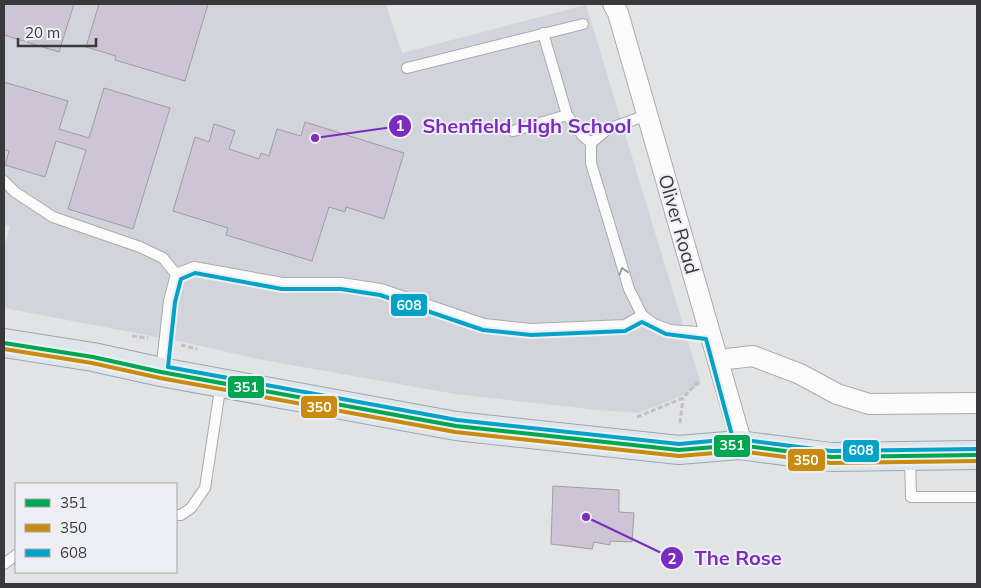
<svg xmlns="http://www.w3.org/2000/svg" width="981" height="588" viewBox="0 0 981 588" font-family="Mulish,sans-serif">
<style>
.built{fill:#d1d4db}
.building{fill:#cdc4d6;stroke:#9e9ea0}
.lines{fill:none;stroke-linecap:round;stroke-linejoin:round}
.lane-casing{stroke:#aaabac;stroke-width:12}
.street-casing{stroke:#aaabac;stroke-width:22}
.primary-casing{stroke:#9aa8b1;stroke-width:30}
.path{stroke:#c2c2c3;stroke-width:3;stroke-dasharray:5 2.5;stroke-linecap:butt}
.lane{stroke:#fbfbfb;stroke-width:10}
.street{stroke:#fbfbfb;stroke-width:20}
.primary{stroke:#dfe6eb;stroke-width:28}
.bus-1-casing{stroke:#eeeff4;stroke-width:8}
.bus-2-casing{stroke:#eeeff4;stroke-width:8}
.bus-3-casing{stroke:#eeeff4;stroke-width:8}
.bus-1{stroke:#00a651;stroke-width:4}
.bus-2{stroke:#c88b0f;stroke-width:4}
.bus-3{stroke:#03a3c7;stroke-width:4}
.oneway{stroke:#9a9a9b}
.labels{text-anchor:middle;stroke-width:4;stroke-linejoin:round;paint-order:stroke}
.street-label{font-size:19px;fill:#39393b;stroke:#eeeff4}
.leader{fill:none;stroke:#7b2cbf;stroke-width:2}
.callout-dot{fill:#7b2cbf;stroke:#eeeff4;stroke-width:2}
.mark-label{font-size:15px;text-anchor:middle;font-weight:bold;fill:#fff}
.callout-label{font-size:20px;text-anchor:middle;font-weight:bold;fill:#7b2cbf;stroke:#eeeff4;stroke-width:4;stroke-linejoin:round;paint-order:stroke}
.line-badge{stroke:#eeeff4;stroke-width:2}
.badge-label{font-size:14px;text-anchor:middle;font-weight:bold;fill:#fff}
</style>
<rect width="100%" height="100%" fill="#e2e3e5"/>
<path class="built" d="M4 4H386L402 53 586 5 701 384 679 397 638 413 598 410 455 394 263 360 183 342 4 308V248L10 226 4 224Z"/>
<path class="building" d="M4 4H74L59 52 4 35Z
M99 4H208L185 81 115 60 116 56 86 47Z
M4 82 68 101 59 129 89 138 104 88 170 108 133 229 68 209 86 150 56 141 45 177 5 165 9 151 4 150Z
M305 122 404 153 384 219 346 207 345 212 329 207 312 261 226 235 228 228 173 211 195 137 209 142 214 124 235 131 229 149 259 159 261 153 269 156 277 129 301 136Z
M553 486 619 490V512L634 513 632 542 610 541V545L594 542 592 549 551 544Z"/>
<g class="lines">
<g class="lane-casing">
<path id="lane" d="M543 33 567 115 582 135 591 143
M407 68 583 24
M647 115 608 129 591 143V163L629 289 642 315 654 324 670 330 711 333
M513 131 567 115
M4 181 15 192 53 217 140 247 163 258 176 274
M176 274 194 267 283 283H341L381 289 484 324 531 329 625 325 642 315
M161 372 169 301 176 274
M910 458 911 497H977
M176 515H181L191 508 205 488 221 383
M4 564 16 555"/>
</g>
<g class="street-casing">
<path id="street" d="M613 4 618 13 739 434V445
M719 360 753 356 800 374 837 394 869 404 977 403"/>
</g>
<g class="primary-casing">
<path id="primary" d="M4 343 93 357 161 372 456 426 679 450 739 445 831 457 977 455"/>
</g>
<path class="path" d="M132 336 148 338
M181 345 197 349
M637 417 683 398 699 381
M680 423 683 398"/>
<use href="#lane" class="lane"/>
<use href="#street" class="street"/>
<use href="#primary" class="primary"/>
<g class="bus-1-casing">
<path id="bus-1" d="M4 343 93 357 161 372 456 426 679 450 739 445 831 457 977 455"/>
</g>
<g class="bus-2-casing">
<path id="bus-2" d="M4 349 92 363 160 378 455 432 679 456 739 451 831 463 977 461"/>
</g>
<g class="bus-3-casing">
<path id="bus-3" d="M195 273 282 289H341L380 295 483 330 531 335 625 331 642 322 666 334 706 339 733 439 679 444 457 420 168 367 175 302 181 279Z
M745 440 831 451 977 449"/>
</g>
<use href="#bus-1" class="bus-1"/>
<use href="#bus-2" class="bus-2"/>
<use href="#bus-3" class="bus-3"/>
</g>
<defs><path id="oneway-chevron" d="M-2-3.5L2.5 0L-2 3.5" fill="none" stroke-width="1.6" stroke-linecap="round" stroke-linejoin="round" transform="scale(1.25)"/></defs>
<use class="oneway" href="#oneway-chevron" transform="translate(623 271) rotate(-107)"/>
<g class="labels">
<g class="street-label">
<text transform="translate(679 224) rotate(74)" y="7">Oliver Road</text>
</g>
</g>
<path class="leader" d="M315 138L400 126M586 517L672 558"/>
<g class="callout-dot">
<circle cx="315" cy="138" r="5"/>
<circle cx="586" cy="517" r="5"/>
<circle cx="400" cy="126" r="12"/>
<circle cx="672" cy="558" r="12"/>
</g>
<g class="mark-label">
<text x="400" y="131">1</text>
<text x="672" y="564">2</text>
</g>
<g class="callout-label">
<text x="527" y="133">Shenfield High School</text>
<text x="738" y="565">The Rose</text>
</g>
<g class="line-badge">
<rect x="390" y="293" width="38" height="24" rx="5" fill="#03a3c7"/>
<rect x="227" y="375" width="38" height="24" rx="5" fill="#00a651"/>
<rect x="300" y="395" width="38" height="24" rx="5" fill="#c88b0f"/>
<rect x="713" y="434" width="38" height="24" rx="5" fill="#00a651"/>
<rect x="842" y="439" width="38" height="24" rx="5" fill="#03a3c7"/>
<rect x="787" y="448" width="39" height="24" rx="5" fill="#c88b0f"/>
</g>
<g class="badge-label">
<text x="409" y="310">608</text>
<text x="246" y="392">351</text>
<text x="319" y="412">350</text>
<text x="732" y="450">351</text>
<text x="861" y="455">608</text>
<text x="806" y="465">350</text>
</g>
<rect width="981" height="588" fill="none" stroke="#39393b" stroke-width="10"/>
<rect x="15" y="483" width="162" height="90" fill="#eeeff4" stroke="#a6a6aa"/>
<rect x="25" y="499" width="25" height="8" fill="#00a651" stroke="#a6a6aa"/>
<text x="60" y="508" font-size="15" fill="#39393b">351</text>
<rect x="25" y="524" width="25" height="8" fill="#c88b0f" stroke="#a6a6aa"/>
<text x="60" y="533" font-size="15" fill="#39393b">350</text>
<rect x="25" y="549" width="25" height="8" fill="#03a3c7" stroke="#a6a6aa"/>
<text x="60" y="558" font-size="15" fill="#39393b">608</text>
<path d="M18 38v8h78v-8" fill="none" stroke="#39393b" stroke-width="2.5"/>
<text x="25" y="38" font-size="15" fill="#39393b" stroke="#eeeff4" stroke-width="4" paint-order="stroke">20 m</text>
</svg>
